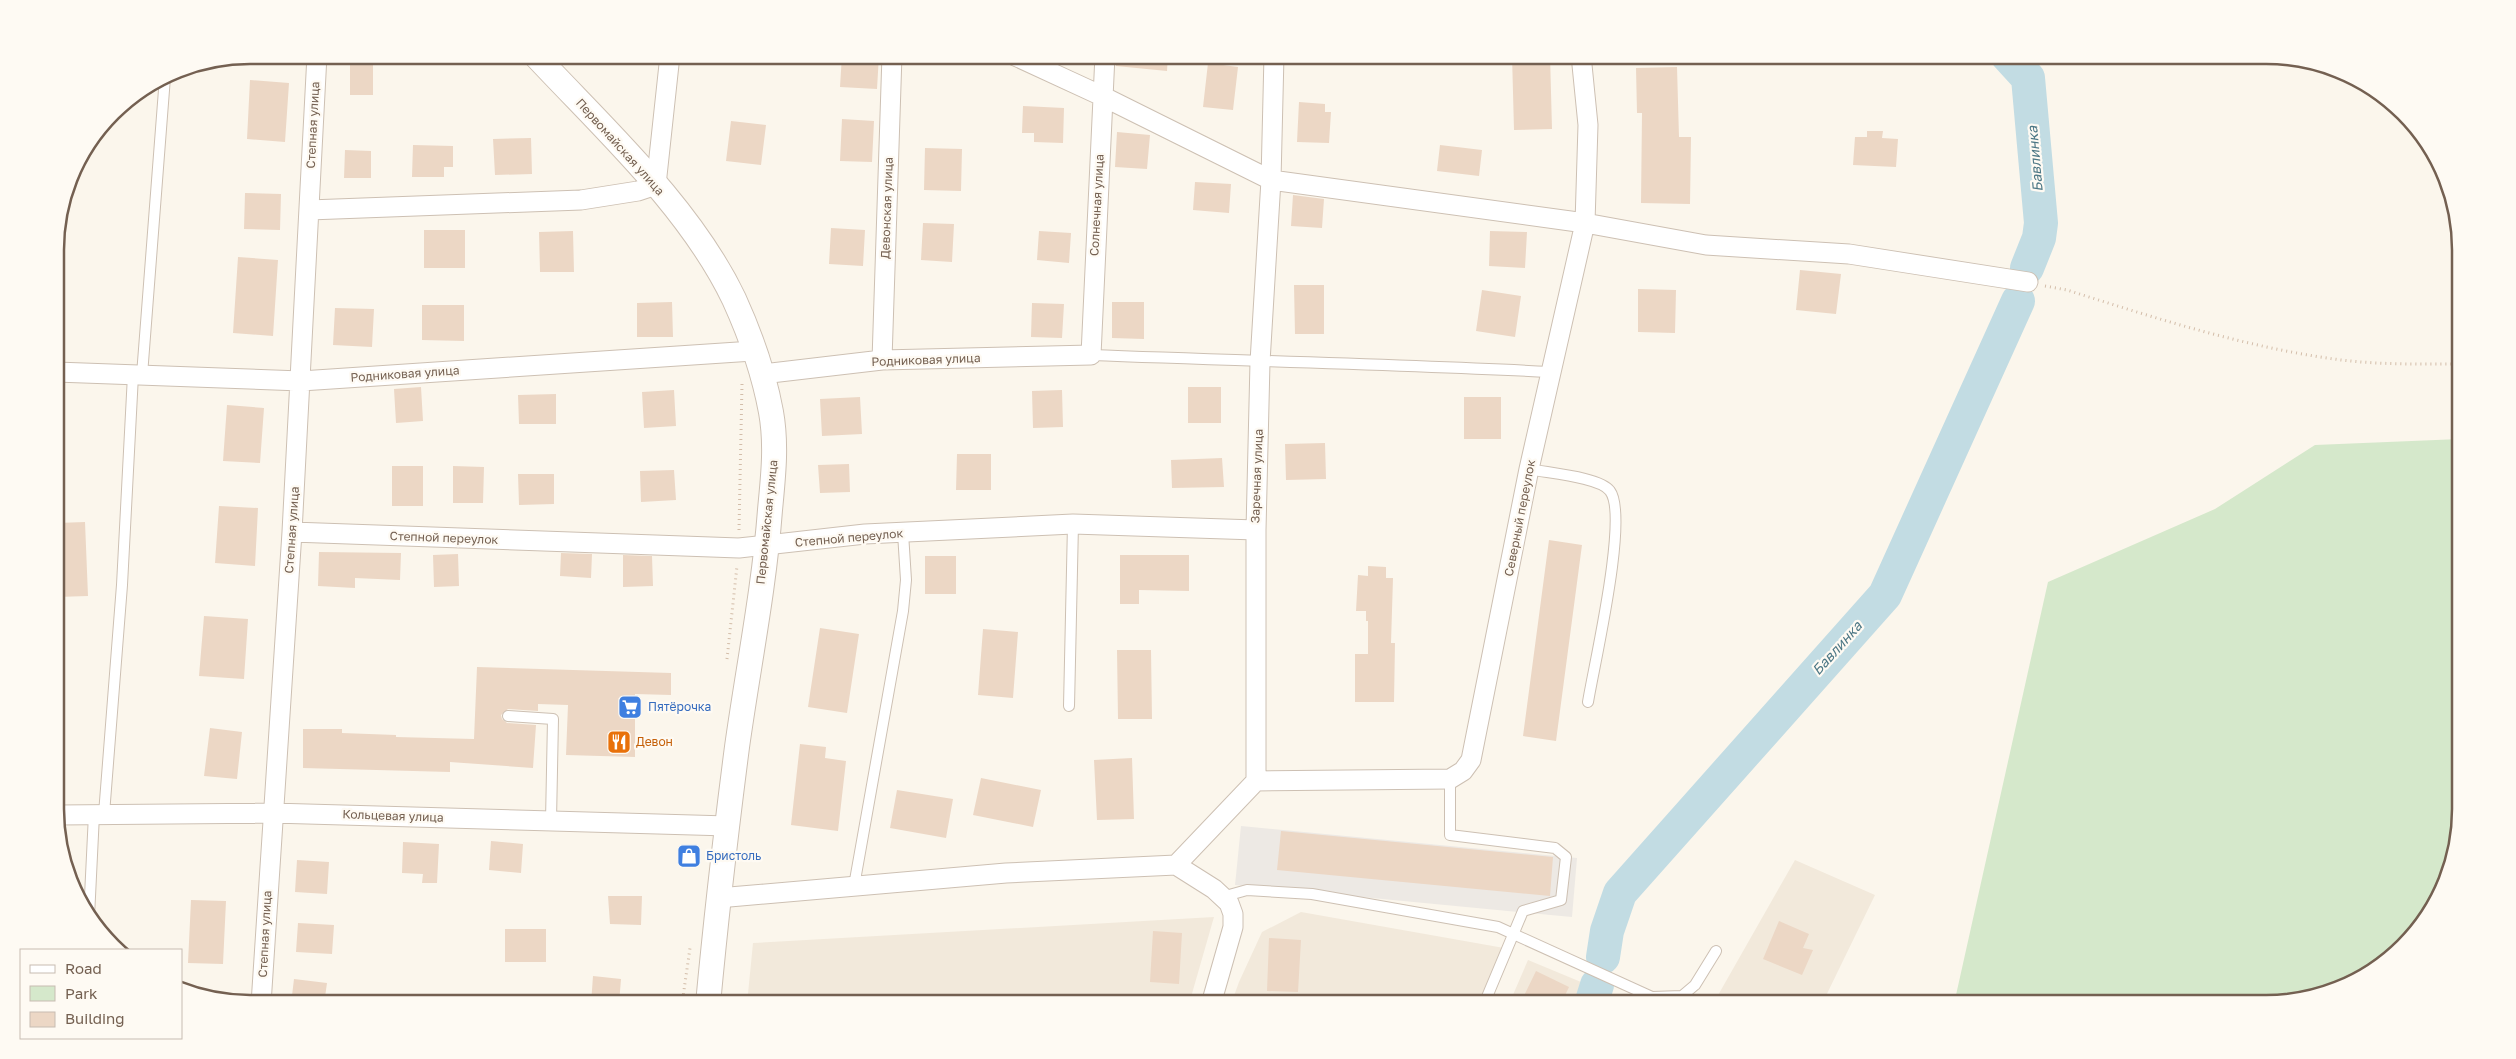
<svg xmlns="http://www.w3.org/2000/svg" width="2516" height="1059" viewBox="0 0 2516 1059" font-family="'Golos Text',sans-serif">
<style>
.residential{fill:#f2e9db}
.industrial{fill:#ede9e4}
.green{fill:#d5e8cb}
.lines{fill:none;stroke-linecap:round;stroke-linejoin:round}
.river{stroke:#c2dce3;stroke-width:34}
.building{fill:#ecd7c5}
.service-casing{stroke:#cdc0b3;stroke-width:12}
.minor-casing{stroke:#cdc0b3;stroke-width:21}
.tertiary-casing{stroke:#cdc0b3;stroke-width:26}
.path{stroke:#d3bda9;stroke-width:3;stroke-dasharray:1 4;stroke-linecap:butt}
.service{stroke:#fff;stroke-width:10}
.minor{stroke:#fff;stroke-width:19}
.tertiary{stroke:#fff;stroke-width:24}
.labels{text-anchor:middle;stroke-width:4.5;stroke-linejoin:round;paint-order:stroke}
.street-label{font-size:12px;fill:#746051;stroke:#fefaf3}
.shop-label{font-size:12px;fill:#366cbe;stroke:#fefaf3;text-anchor:start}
.food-label{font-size:12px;fill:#c56008;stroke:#fefaf3;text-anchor:start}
.water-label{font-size:14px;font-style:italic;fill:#4c7785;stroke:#fefaf3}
.rim{fill:none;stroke:#746051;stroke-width:2.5}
</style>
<rect width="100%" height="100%" fill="#fbf6ec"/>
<path class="residential" d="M1795 860 1875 895 1822 1004H1713Z
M1301 912 1504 948 1479 1004H1231L1239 982 1262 932Z
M1214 917 1189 1004H747L753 943Z
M1528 960 1634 1004H1509Z"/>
<path class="industrial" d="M1241 826 1577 858 1572 917 1235 885Z"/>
<path class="green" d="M466 55H487V65L467 63Z
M2460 439 2461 809 2451 872 2421 927 2384 964 2329 994 2278 1004H1954L2048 582 2215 509 2315 445Z"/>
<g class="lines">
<path class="river" d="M2007 55 2028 78 2041 223 2039 238 2027 268
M1603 957 1607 931 1620 893 1885 595 2018 301
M1591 1004 1597 985"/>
</g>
<path class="building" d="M842 55H879L877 89 840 87Z
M1116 55H1168L1167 71 1116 66Z
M1512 55H1550L1552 129 1514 130Z
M373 62V95H350V63Z
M1208 63 1238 67 1233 110 1203 107Z
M1677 67 1679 137H1691L1690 204 1641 203 1642 113H1637L1636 68Z
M250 80 289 83 285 142 247 139Z
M1299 102 1325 104V112H1331L1329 143 1297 142Z
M1023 106 1064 108 1063 143 1034 142V133H1022Z
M842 119 874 121 872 162 840 161Z
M731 121 766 125 761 165 726 161Z
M1867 131H1883L1882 138 1898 139 1896 167 1853 165 1855 137H1867Z
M1117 132 1150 135 1147 169 1115 167Z
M531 138 532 174 495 175 493 139Z
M413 145 453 146V167H444V177H412Z
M1440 145 1482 150 1479 176 1437 171Z
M925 148 962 149 961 191 924 190Z
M345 150 371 151V178H344Z
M1195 182 1231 184 1229 213 1193 210Z
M245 193 281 194 280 230 244 229Z
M1293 195 1324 199 1322 228 1291 226Z
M923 223 954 224 952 262 921 260Z
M831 228 865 230 863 266 829 264Z
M424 230H465V268H424Z
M573 231 574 272H540L539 232Z
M1039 231 1071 233 1069 263 1037 260Z
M1490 231 1527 232 1525 268 1489 266Z
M238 257 278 260 273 336 233 333Z
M1800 270 1841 274 1836 314 1796 310Z
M1294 285H1324V334H1295Z
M1638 289 1676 290 1675 333 1638 332Z
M1482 290 1521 296 1515 337 1476 331Z
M672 302 673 337H637V303Z
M1112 302H1144V339L1112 338Z
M1032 303 1064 304 1062 338 1031 337Z
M422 305H464V341L422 340Z
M335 308 374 309 372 347 333 345Z
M421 387 423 421 396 423 394 389Z
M1188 387H1221V423H1188Z
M674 390 676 426 644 428 642 392Z
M1062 390 1063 427 1033 428 1032 391Z
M556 394V424H519L518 395Z
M860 397 862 434 822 436 820 399Z
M1464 397H1501V439H1464Z
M227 405 264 408 260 463 223 461Z
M1325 443 1326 479 1286 480 1285 444Z
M957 454H991V490H956Z
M1222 458 1224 487 1172 488 1171 460Z
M849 464 850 492 820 493 818 465Z
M392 466H423V506H392Z
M453 466 484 467 483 503H453Z
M674 470 676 500 641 502 640 471Z
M518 474H554V504L519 505Z
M219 506 258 508 255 566 215 563Z
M85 522 88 596 57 597V523Z
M1549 540 1582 545 1556 741 1523 736Z
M319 552 401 553 400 580 355 578V588L318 586Z
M561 553 592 554 591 578 560 576Z
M458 554 459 586 434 587 433 555Z
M623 555 652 556 653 586 623 587Z
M1120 555H1189V591L1139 590V604H1120Z
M925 556H956V594H925Z
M1368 566 1386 567V578H1393L1391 643H1395L1394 702H1355V654H1368V621H1366V611H1356L1358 575 1368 576Z
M204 616 248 619 244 679 199 676Z
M820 628 859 634 847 713 808 707Z
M983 629 1018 632 1013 698 978 695Z
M1117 650H1151L1152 719H1118Z
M477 667 671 673V695L635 694V757L566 755 568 705 538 704V711L508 709 501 715 502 719 507 723 536 725 533 768 450 762V772L303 768V729H342V733L396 735V737L474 739Z
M210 728 242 732 237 779 204 776Z
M800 744 826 747 825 758 846 761 838 831 791 825Z
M1132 758 1134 819 1097 820 1094 760Z
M981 778 1041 790 1033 827 973 815Z
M897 790 953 799 946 838 890 828Z
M1281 831 1553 857 1550 896 1277 870Z
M491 841 523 844 521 873 489 870Z
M403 842 439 844 437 883H422L423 874 402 873Z
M297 860 329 862 327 894 295 892Z
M608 896H642L641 925 610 924Z
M191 900 226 901 223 964 188 963Z
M1779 921 1809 934 1803 948 1813 950 1802 975 1763 959Z
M298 923 334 925 332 954 296 952Z
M505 929H546V962H505Z
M1153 931 1182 933 1179 984 1150 982Z
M1269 938 1301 940 1298 992 1267 991Z
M1536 971 1569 987 1561 1004H1520Z
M593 976 621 979 619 1004H591Z
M294 979 327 983 324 1004H291Z"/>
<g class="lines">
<g class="service-casing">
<path id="service" d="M1091 355C1244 361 1397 364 1550 372
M142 375 165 77
M1529 469C1547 473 1600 477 1610 491 1629 516 1594 665 1588 702
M1069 706 1073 524
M508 716 553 719 551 821
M1450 779V835L1555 848 1566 857 1561 900 1523 911 1484 1004
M104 814 122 585 133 375
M854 886 903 611 906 580 903 533
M1222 897 1247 890 1312 894 1498 927 1652 997 1682 996 1695 985 1716 951
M89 917 94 814"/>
</g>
<g class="minor-casing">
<path id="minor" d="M1013 55 1102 96 1271 180 1585 223 1706 245 1849 254 2028 282
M309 210 581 200 638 191 656 185 670 55
M882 360 892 55
M56 372 301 381 753 351
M762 374 882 360 1091 355 1105 55
M292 532 739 548 865 534 1073 524 1256 530
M1256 781 1450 779 1463 771 1471 760 1529 469 1585 223 1588 125 1581 55
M59 815 272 813 728 826
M1176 865 1256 781V530L1260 362 1271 180 1274 55
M718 898 1006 873 1176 865 1214 889 1229 903 1233 914V927L1211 1004
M261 1004 292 532 317 55"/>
</g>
<g class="tertiary-casing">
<path id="tertiary" d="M535 55C604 129 690 207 734 299 750 334 764 374 771 412 777 445 773 478 770 510 764 590 748 668 737 747 726 832 716 918 708 1004"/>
</g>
<path class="path" d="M2045 286 2067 290C2152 317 2238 345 2327 358 2371 365 2416 364 2460 364
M739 530 742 384
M727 659 737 566
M682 1004 690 948"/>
<use href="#service" class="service"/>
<use href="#minor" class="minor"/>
<use href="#tertiary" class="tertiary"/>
</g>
<defs>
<g id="supermarket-square" transform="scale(1.25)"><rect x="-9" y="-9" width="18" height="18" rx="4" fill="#3f7fe0" stroke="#fefaf3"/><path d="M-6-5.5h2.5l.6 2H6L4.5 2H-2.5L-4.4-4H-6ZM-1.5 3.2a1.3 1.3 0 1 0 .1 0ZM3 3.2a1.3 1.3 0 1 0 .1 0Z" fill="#fff"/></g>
<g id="restaurant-square" transform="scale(1.25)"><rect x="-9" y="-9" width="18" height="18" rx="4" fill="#e8710a" stroke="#fefaf3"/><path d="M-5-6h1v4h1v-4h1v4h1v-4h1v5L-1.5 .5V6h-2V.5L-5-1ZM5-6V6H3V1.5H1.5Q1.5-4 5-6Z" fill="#fff"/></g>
<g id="shop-square" transform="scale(1.25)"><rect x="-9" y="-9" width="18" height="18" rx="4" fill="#3f7fe0" stroke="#fefaf3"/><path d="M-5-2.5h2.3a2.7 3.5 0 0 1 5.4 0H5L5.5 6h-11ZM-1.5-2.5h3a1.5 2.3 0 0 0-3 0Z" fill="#fff"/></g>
</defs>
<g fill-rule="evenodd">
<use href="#supermarket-square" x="630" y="707"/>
<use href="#restaurant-square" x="619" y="742"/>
<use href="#shop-square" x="689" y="856"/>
</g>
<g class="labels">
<g class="street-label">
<text transform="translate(313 125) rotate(-87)" y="4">Степная улица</text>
<text transform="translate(620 147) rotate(48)" y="4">Первомайская улица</text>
<text transform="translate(1097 205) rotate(-87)" y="4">Солнечная улица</text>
<text transform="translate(887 208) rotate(-88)" y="4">Девонская улица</text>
<text transform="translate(926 360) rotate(-2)" y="4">Родниковая улица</text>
<text transform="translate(405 374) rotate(-4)" y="4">Родниковая улица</text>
<text transform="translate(1257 476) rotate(-88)" y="4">Заречная улица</text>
<text transform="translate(1520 518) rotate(-79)" y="4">Северный переулок</text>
<text transform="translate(767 522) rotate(-84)" y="4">Первомайская улица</text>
<text transform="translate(292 530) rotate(-86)" y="4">Степная улица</text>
<text transform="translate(444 538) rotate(2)" y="4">Степной переулок</text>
<text transform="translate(849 538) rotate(-5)" y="4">Степной переулок</text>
<text transform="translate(393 816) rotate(2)" y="4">Кольцевая улица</text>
<text transform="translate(265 934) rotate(-87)" y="4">Степная улица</text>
</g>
<g class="shop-label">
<text x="648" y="711">Пятёрочка</text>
<text x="706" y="860">Бристоль</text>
</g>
<g class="food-label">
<text x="636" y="746">Девон</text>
</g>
<g class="water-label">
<text transform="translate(2035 159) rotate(-95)" y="5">Бавлинка</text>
<text transform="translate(1837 648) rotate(-48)" y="5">Бавлинка</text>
</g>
</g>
<path d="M0 0H2516V1059H0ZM250 64H2266A186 186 0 0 1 2452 250V809A186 186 0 0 1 2266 995H250A186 186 0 0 1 64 809V250A186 186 0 0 1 250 64Z" fill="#fefaf3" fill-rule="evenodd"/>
<path class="rim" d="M250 64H2266A186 186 0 0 1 2452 250V809A186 186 0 0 1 2266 995H250A186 186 0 0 1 64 809V250A186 186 0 0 1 250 64Z"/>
<rect x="20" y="949" width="162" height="90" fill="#fefaf3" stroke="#c7bcb2"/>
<rect x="30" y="965" width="25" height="8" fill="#ffffff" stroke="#c7bcb2"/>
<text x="65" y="974" font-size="15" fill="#746051">Road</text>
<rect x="30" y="986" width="25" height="15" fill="#d5e8cb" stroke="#c7bcb2"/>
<text x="65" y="999" font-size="15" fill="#746051">Park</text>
<rect x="30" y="1012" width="25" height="15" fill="#ecd7c5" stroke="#c7bcb2"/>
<text x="65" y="1024" font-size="15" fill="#746051">Building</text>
</svg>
